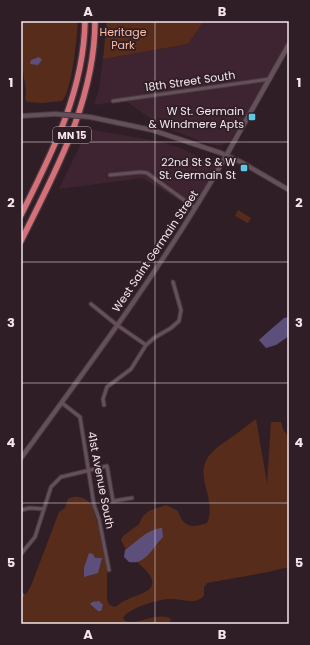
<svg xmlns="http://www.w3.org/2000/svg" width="310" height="645" viewBox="0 0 310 645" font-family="Poppins,sans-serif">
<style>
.built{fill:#3d2430}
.green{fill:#572c1a}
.water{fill:#5d4f7c}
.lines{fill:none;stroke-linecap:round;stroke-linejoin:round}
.minor-casing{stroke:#473940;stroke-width:5}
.tertiary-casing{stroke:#473940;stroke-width:6}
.secondary-casing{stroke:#473940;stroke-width:6}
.motorway-casing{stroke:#473940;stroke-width:8}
.minor{stroke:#655059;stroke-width:3}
.tertiary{stroke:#655059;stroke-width:4}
.secondary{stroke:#655059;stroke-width:4.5}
.motorway{stroke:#d57078;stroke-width:5.5}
.tertiary-bridge-casing{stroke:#473940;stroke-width:6;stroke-linecap:butt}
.tertiary-bridge{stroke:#655059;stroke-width:4}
.grid{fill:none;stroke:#f3e6ec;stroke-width:1;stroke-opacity:0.55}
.poi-dot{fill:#5bc8e6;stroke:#301e26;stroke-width:1.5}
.labels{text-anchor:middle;stroke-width:3.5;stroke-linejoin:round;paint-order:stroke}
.shield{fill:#301e26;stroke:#b8aab1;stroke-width:1}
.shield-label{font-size:10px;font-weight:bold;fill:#f3e6ec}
.park-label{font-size:11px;fill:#fdbca3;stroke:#301e26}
.street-label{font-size:11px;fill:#f3e6ec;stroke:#301e26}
.poi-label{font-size:11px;fill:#f3e6ec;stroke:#301e26;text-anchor:end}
.neatline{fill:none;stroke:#f3e6ec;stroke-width:1.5}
.grid-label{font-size:13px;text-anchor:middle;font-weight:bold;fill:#f3e6ec}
</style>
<rect width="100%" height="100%" fill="#301e26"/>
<path class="built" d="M204 21H289V37L266 81 230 142 220 146 206 143 161 126 126 101 94 105 99 89 103 59 188 44Z
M88 129 162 142 180 148 219 166 193 209 143 178 59 189Z"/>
<path class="green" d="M21 21H78C77 36 72 92 62 101L42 103 27 102 25 99 26 91 21 57Z
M107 21H204L188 44 103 59Z
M238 210 251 218 248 223 235 216Z
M256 419 267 483 271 422H281L284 431 289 437V567L268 572 207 583 204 587V596C195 605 183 599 172 599 161 598 128 608 123 618L125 621C140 625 154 612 170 618L171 621 165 624H21V598L27 593 31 586 59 512 65 508 68 499C77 494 86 498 92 505L107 558V599L109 604 114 607C118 606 120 603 124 601 132 597 140 595 147 591 164 580 136 562 131 557 127 552 124 546 121 540L123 536 139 524 143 516 149 511 166 505 178 511C183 528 193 528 207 523 213 511 208 496 205 484 198 456 217 448 236 434 243 429 249 424 256 419Z"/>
<path class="water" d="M39 57 42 60 38 65 30 64 31 60Z
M289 317V336L276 345 266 348 259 340 261 338 284 318Z
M162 528 163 537C152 548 146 565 129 562L124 557 125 550C137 542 147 529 162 528Z
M89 553 93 554 95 558H102L98 573 84 577V568Z
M99 601 103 605 101 611H98L90 604 92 602Z"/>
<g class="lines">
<g class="minor-casing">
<path id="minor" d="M113 101 270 79
M110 175 141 172 147 173 195 208
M91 304 117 325 146 345
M62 403 80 417 94 505 99 519 109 570
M104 405 103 399 107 387 131 369 146 345 154 338 171 328 179 321 181 310 173 282
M21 510 30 508 44 509
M21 554 35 537 51 487 61 477 107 466 113 501 132 498
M21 595H22"/>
</g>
<g class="tertiary-casing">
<path id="tertiary" d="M21 116 55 114
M90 117 152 130 221 153 241 162 289 190
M21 458C93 360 166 262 226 156"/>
</g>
<g class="secondary-casing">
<path id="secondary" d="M226 156 289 44"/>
</g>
<g class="motorway-casing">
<path id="motorway" d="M21 215C52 153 84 91 85 21
M21 241C55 172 95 101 95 21"/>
</g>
<use href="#minor" class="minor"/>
<use href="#tertiary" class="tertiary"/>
<use href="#secondary" class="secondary"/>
<use href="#motorway" class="motorway"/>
<g class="tertiary-bridge-casing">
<path id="tertiary-bridge" d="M55 114 90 117"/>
</g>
<use href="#tertiary-bridge" class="tertiary-bridge"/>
</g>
<path class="grid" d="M155 21V624M21 142H289M21 262H289M21 383H289M21 503H289"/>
<g class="poi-dot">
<rect x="248" y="113" width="8" height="8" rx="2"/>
<rect x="240" y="164" width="8" height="8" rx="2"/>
</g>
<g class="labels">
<rect class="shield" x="53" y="127" width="38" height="16" rx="3"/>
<g class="shield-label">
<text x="72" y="139">MN 15</text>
</g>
<g class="park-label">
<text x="123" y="36">Heritage<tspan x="123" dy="13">Park</tspan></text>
</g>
<g class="street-label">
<text transform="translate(190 81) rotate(-8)" y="4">18th Street South</text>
<text transform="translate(155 251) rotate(-56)" y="4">West Saint Germain Street</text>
<text transform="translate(101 480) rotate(79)" y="4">41st Avenue South</text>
</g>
<g class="poi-label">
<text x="244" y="115">W St. Germain<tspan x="244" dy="13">&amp; Windmere Apts</tspan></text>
<text x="236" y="166">22nd St S &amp; W<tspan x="236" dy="13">St. Germain St</tspan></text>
</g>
</g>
<rect width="310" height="645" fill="none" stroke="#301e26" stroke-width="44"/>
<rect x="22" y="22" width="266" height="601" class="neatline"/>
<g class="grid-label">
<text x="88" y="16">A</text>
<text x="222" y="16">B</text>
<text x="11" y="87">1</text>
<text x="299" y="87">1</text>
<text x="11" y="207">2</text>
<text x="299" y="207">2</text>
<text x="11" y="327">3</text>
<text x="299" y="327">3</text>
<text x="11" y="447">4</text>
<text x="299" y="447">4</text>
<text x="11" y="567">5</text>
<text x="299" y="567">5</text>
<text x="88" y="639">A</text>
<text x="222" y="639">B</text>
</g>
</svg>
